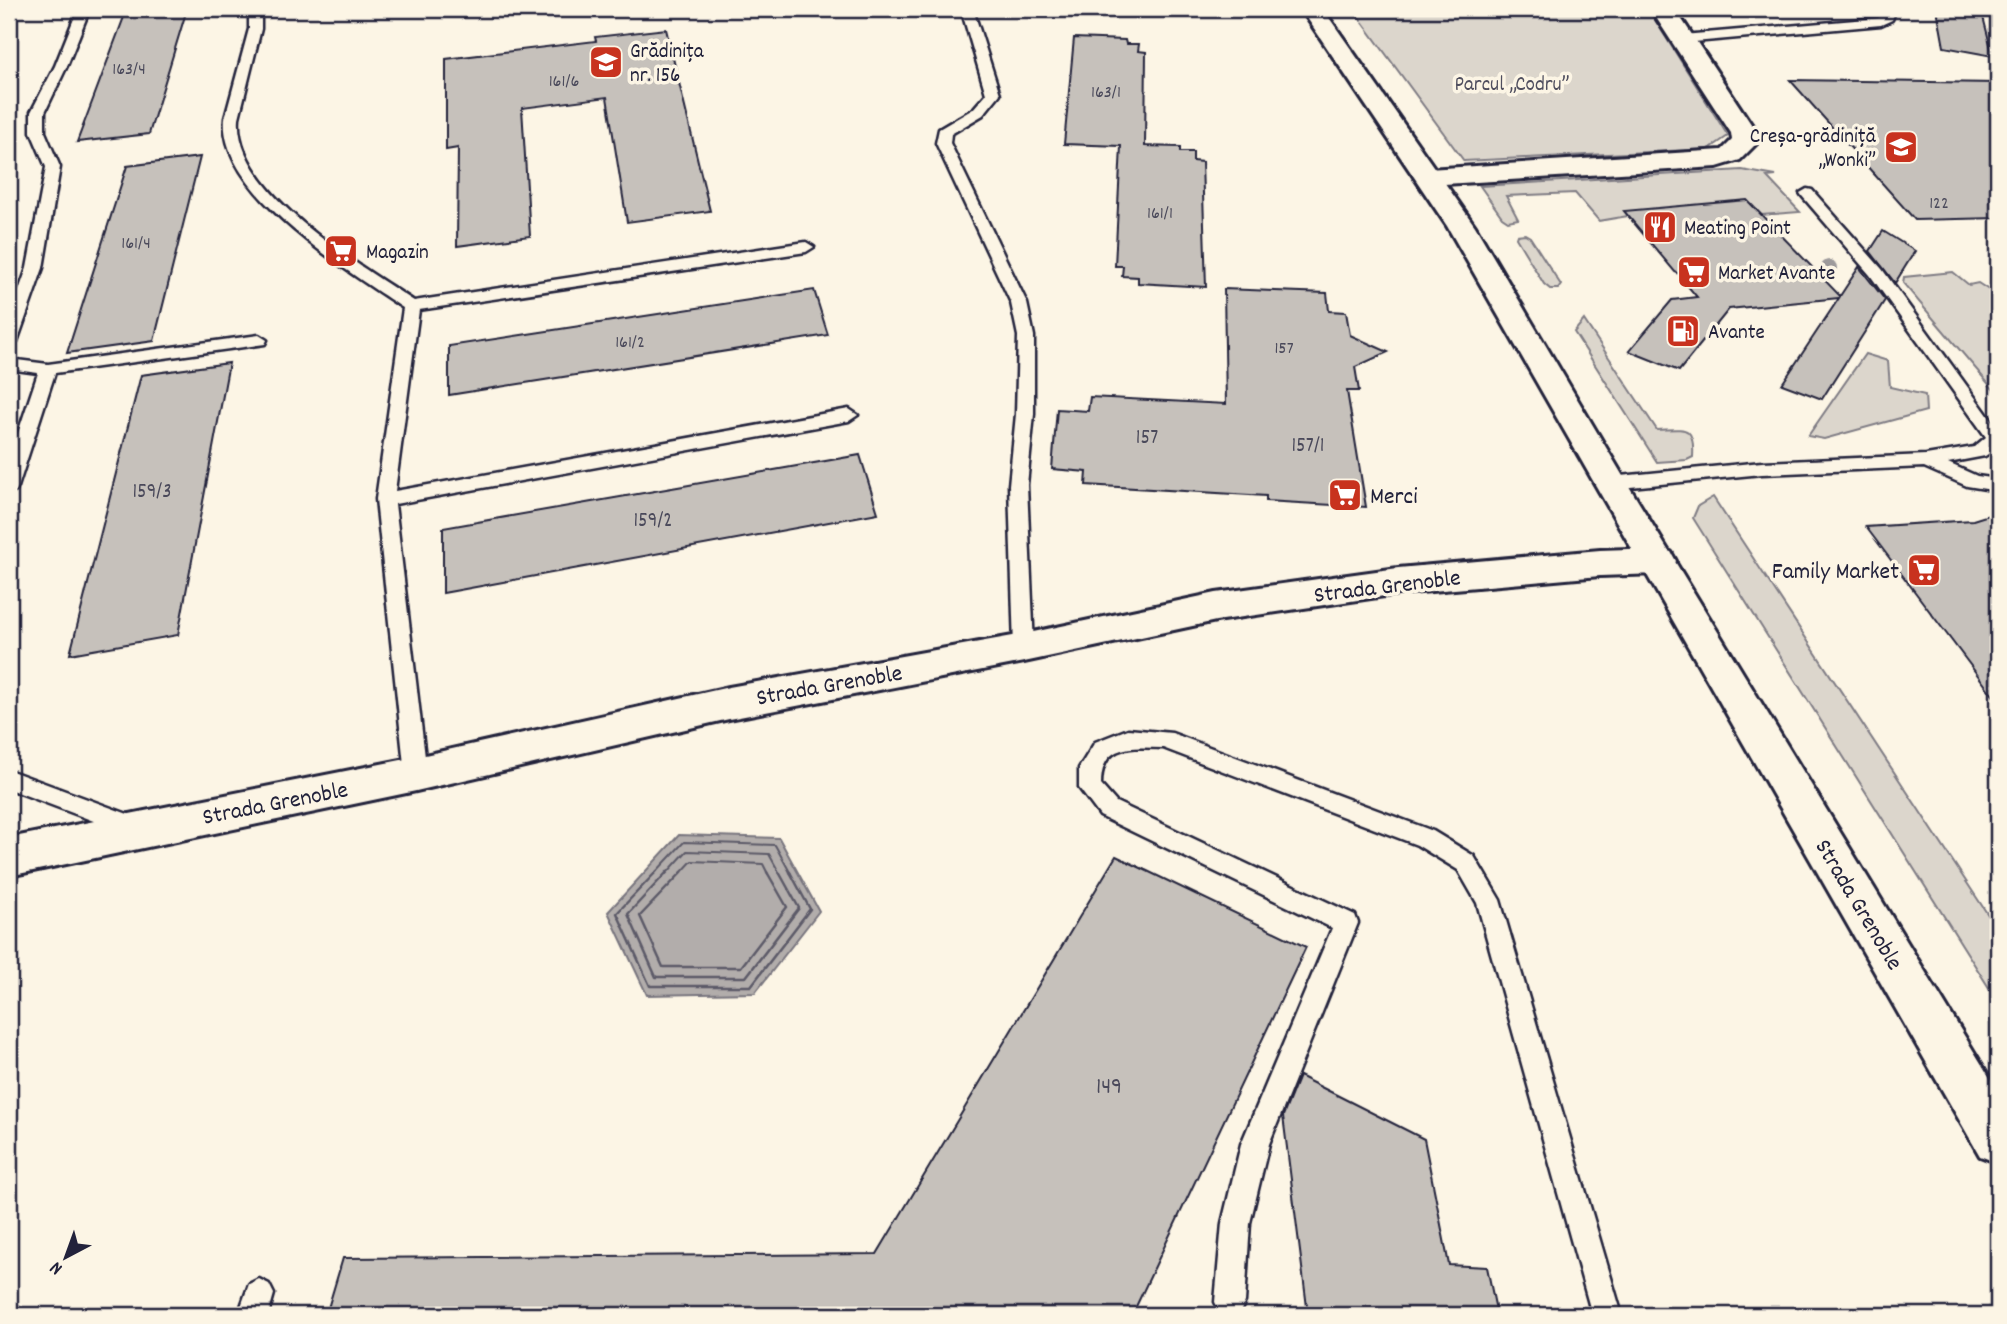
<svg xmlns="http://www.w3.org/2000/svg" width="2007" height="1324" viewBox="0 0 2007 1324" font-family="Dekko,sans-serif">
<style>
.green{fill:#dcd6cc;stroke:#7f7c84;stroke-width:2}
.water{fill:#b2adab;stroke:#78757e;stroke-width:2}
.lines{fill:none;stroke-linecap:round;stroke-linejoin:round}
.shore-far1{stroke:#5c5a68;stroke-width:2}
.shore{stroke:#5c5a68;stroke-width:2.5}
.building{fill:#c6c1bb;stroke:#22223b;stroke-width:2}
.lane-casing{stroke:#22223b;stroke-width:5}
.street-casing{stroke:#22223b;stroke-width:6}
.primary-casing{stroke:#22223b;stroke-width:6}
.lane{fill:#fcf5e5;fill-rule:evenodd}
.street{fill:#fcf5e5;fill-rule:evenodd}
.primary{fill:#fcf5e5;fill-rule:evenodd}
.tree{fill:#9d9a9b}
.labels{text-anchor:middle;stroke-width:7;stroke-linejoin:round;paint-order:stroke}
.far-number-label{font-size:18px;fill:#4b4a5b}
.far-poi-label{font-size:21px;fill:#22223b;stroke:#fcf5e5;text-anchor:start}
.far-park-label{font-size:21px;fill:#504f5f;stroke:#fcf5e5}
.number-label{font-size:21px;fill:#4b4a5b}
.poi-label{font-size:24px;fill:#22223b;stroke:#fcf5e5;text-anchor:start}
.street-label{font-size:24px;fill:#22223b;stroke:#fcf5e5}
.near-number-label{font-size:24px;fill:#4b4a5b}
</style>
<rect width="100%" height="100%" fill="#fcf5e5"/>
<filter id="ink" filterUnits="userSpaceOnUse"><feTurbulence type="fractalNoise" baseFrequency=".0143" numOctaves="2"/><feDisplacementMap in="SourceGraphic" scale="14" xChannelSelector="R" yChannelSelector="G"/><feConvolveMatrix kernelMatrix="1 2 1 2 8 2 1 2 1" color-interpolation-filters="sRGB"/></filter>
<g filter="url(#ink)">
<path class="green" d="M1353 9H1648L1728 136 1709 149 1464 161Z
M1742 170 1776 176 1767 177 1800 212 1761 215 1625 211 1628 216 1599 221 1575 193 1506 196 1518 219 1508 221 1502 217 1480 186Z
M1525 234 1530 237 1561 285 1558 289H1550L1544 284 1516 238 1517 235Z
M1953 272 1969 285 1978 283 1998 296V395L1903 283 1904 277Z
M1584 320 1657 430C1685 429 1695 424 1693 457L1687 460 1657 462 1574 332Z
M1865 354 1888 361 1890 387 1925 395 1926 411 1824 439 1808 436Z
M1713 497 1998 930V1002L1693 518 1698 506Z"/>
<path class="water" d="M679 835 779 838 819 911 755 993 647 995 608 912Z"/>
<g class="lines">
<path class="shore-far1" d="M654 874 684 842 775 845 791 874
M666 874 687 851 769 854 780 874
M680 874 692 861 763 864 768 874"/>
<path class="shore" d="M656 872 617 913 650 986H751L810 909 790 872
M667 872 628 914 656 977H746L799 908 779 872
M682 872 640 916 663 967H741L787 907 767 872"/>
</g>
<path class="building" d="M127 9H187L149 134 77 142Z
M1937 9H1981L1993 56 1944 47Z
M666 29 710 211 627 222 607 97 522 108 530 236 457 246 458 148 446 150V59L596 41 595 37Z
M1074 38 1125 40 1126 44H1139L1138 51 1146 52 1145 146 1180 147V152H1193V161L1202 162 1206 287 1138 283V277L1122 276 1123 266H1115L1121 146 1064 144Z
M1790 80 1998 83V218L1915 220Z
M200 157 154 341 67 353 127 166Z
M1747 200 1840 296 1859 267 1885 300 1822 399 1782 384 1839 298 1729 309 1679 371 1629 351 1672 300 1697 297 1686 284 1690 279 1675 272 1624 211Z
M1883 231 1915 251 1895 283 1870 251Z
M1224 289 1327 293 1329 311 1346 312 1350 335 1388 352 1355 367 1359 391H1347L1366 507 1266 501V496L1086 485 1087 472 1052 469 1057 409 1088 411 1090 397 1226 404Z
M814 290 828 335 449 395V346Z
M229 363 178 635 70 654 141 375Z
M860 455 878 513 443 593V528Z
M1998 512V702L1866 527 1973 520Z
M1116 856 1306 947 1132 1315H326L343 1258 877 1254Z
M1299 1076 1424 1139 1449 1265 1487 1267 1497 1315H1308L1283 1116Z"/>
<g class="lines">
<g class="lane-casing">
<path id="lane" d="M74 9H86L87 16 67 66 45 112V132L60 167 43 268 17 342 9 347V319L27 268 46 167 31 132V112L55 66 75 16Z
M242 9H255L261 15V29L239 118C233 192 360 265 414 301L806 242 814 247 806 252 419 310 395 491 849 409 858 415 849 421 395 504 427 774 424 781 416 783 408 781 405 774 376 499 403 308C348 271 218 192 225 118L249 29V16Z
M961 9H973L1000 94 983 115 951 134 950 143 1027 303 1034 336V414L1027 485 1034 648 1031 654 1024 656 1017 654 1014 648 1009 485 1016 414 1018 336 1011 303 936 143 939 129 973 109 986 94Z
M1884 9H1896L1892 20 1881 25 1683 43 1677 39 1683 35 1878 18 1882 15Z
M1807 189 1812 190 1882 269 1998 429 1996 449 1985 456 1948 463 1977 476 1998 479V491L1967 486 1924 467 1762 474 1610 489 1603 487 1601 483 1603 479 1610 477 1762 462 1926 455 1974 447 1986 437 1870 275 1802 196 1800 193Z
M259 335 267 340 265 344 55 373 18 487 16 491 9 493V460L38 373 9 369V359L48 364Z
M1128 729 1172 733 1433 831 1474 856 1500 900 1622 1315H1592L1477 903 1458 870 1417 845 1163 748C1131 747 1101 743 1101 785L1116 802 1355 915 1358 923 1269 1144 1250 1223 1245 1302 1240 1312 1234 1315 1220 1312 1215 1302 1222 1223 1241 1144 1332 928 1100 816 1079 788V768L1095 742Z
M9 770 144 820 148 827 144 834 136 837 9 789Z
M259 1279 269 1284 274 1294 268 1315H238L249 1284Z"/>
</g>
<g class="street-casing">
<path id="street" d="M1653 9H1675L1757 133 1758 142 1740 160 1717 167 1428 185 1419 183 1415 177 1419 171 1428 169 1722 150 1732 140 1731 133 1655 16Z
M1658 548 1671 552 1676 561 1671 570 1658 574 1600 576 1398 594 1216 621 1024 662 729 719 416 791 9 876V838L416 757 729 687 1024 634 1216 593 1398 568 1600 550Z"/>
</g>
<g class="primary-casing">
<path id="primary" d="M1301 9H1323L1475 226 1627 483 1998 1091V1163L1980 1156 1447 226Z"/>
</g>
<use href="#lane" class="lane"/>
<use href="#street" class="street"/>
<use href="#primary" class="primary"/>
</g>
<circle class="tree" cx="1829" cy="268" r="8"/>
</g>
<defs>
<g id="school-square" transform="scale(1.75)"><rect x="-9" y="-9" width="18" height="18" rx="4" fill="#c8321e" stroke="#fcf5e5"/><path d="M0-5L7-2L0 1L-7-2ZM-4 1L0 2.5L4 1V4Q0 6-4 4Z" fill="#fff"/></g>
<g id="restaurant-square" transform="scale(1.75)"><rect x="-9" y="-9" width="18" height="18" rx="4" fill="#c8321e" stroke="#fcf5e5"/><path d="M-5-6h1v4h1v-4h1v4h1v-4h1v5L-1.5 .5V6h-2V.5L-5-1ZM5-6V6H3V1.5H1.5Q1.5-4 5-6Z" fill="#fff"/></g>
<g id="supermarket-square" transform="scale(1.75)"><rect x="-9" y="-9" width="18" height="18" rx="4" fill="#c8321e" stroke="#fcf5e5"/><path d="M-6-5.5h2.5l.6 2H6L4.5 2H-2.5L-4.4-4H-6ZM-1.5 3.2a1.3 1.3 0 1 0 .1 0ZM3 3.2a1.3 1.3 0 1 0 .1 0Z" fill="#fff"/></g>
<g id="fuel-square" transform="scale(1.75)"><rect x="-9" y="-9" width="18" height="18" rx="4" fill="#c8321e" stroke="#fcf5e5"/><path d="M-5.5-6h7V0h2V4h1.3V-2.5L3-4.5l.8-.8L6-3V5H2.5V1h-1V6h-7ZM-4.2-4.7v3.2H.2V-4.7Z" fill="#fff"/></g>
</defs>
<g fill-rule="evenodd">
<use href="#school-square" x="606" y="62"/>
<use href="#school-square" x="1901" y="147"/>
<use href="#restaurant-square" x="1660" y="227"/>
<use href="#supermarket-square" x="341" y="251"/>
<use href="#supermarket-square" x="1694" y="272"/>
<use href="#fuel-square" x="1683" y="331"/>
<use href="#supermarket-square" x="1345" y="495"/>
<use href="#supermarket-square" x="1924" y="570"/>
</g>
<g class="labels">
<g class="far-number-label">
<text x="129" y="74">163/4</text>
<text x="564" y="86">161/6</text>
<text x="1106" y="97">163/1</text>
<text x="1939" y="208">122</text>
<text x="1160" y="218">161/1</text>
<text x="136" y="248">161/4</text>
<text x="630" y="347">161/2</text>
<text x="1284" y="353">157</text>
</g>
<g class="far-poi-label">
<text x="630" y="57">Grădinița<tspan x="630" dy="24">nr. 156</tspan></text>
<text x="1876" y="142" text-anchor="end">Creșa-grădiniță<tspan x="1876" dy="24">„Wonki”</tspan></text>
<text x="1684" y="234">Meating Point</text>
<text x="366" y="258">Magazin</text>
<text x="1718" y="279">Market Avante</text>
<text x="1708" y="338">Avante</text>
</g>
<g class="far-park-label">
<text x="1512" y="90">Parcul „Codru”</text>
</g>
<g class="number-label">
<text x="1147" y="443">157</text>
<text x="1308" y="451">157/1</text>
<text x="152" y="497">159/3</text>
<text x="653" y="526">159/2</text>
</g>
<g class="poi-label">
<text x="1370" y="503">Merci</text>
<text x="1899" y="578" text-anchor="end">Family Market</text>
</g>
<g class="street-label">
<text transform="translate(1387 585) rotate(-7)" y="8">Strada Grenoble</text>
<text transform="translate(829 684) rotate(-10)" y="8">Strada Grenoble</text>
<text transform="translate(275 802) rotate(-11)" y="8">Strada Grenoble</text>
<text transform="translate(1860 904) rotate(59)" y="8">Strada Grenoble</text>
</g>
<g class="near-number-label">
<text x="1109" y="1093">149</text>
</g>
</g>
<rect width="2007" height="1324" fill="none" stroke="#fcf5e5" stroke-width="35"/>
<rect x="18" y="18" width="1972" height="1289" fill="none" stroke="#22223b" stroke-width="2.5" filter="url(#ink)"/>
<g transform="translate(66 1257) rotate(221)" stroke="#fcf5e5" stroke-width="5" paint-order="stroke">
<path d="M0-5L12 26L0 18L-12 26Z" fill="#22223b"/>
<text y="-10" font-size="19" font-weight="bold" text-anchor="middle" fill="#22223b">N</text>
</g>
</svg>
